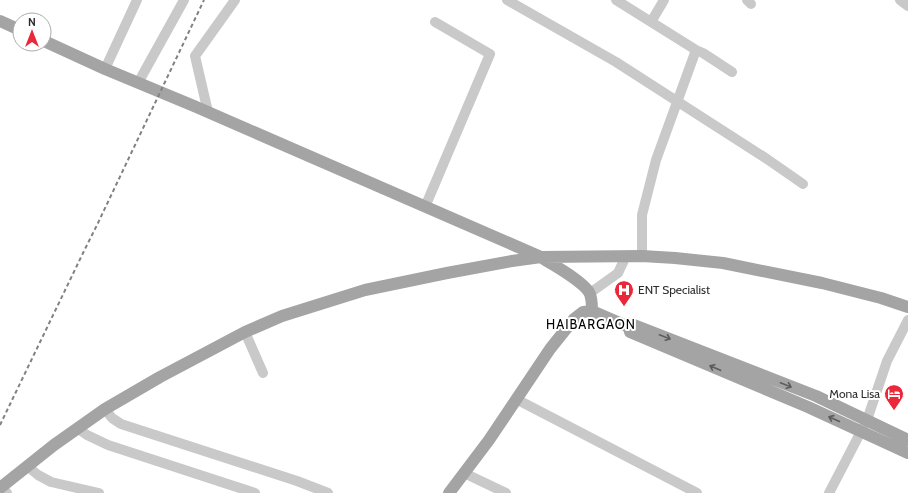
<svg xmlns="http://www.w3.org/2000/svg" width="908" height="493" viewBox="0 0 908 493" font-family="Cabin,sans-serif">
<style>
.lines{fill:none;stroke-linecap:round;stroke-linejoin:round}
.minor{stroke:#c9c9c9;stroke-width:10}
.major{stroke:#a4a4a4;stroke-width:12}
.rail{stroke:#818181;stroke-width:2;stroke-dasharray:4 3;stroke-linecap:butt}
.oneway{stroke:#5c5c5c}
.labels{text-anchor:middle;stroke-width:4;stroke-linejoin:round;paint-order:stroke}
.poi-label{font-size:12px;fill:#2c2c2c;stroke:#fff;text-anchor:start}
.neighbourhood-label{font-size:13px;letter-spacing:1px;fill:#000;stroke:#fff}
</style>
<rect width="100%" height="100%" fill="#fff"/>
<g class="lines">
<path class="minor" d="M507 0 616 62 767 159 803 184
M616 0 696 50 656 160 642 215V256
M747 0 751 4
M900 0 908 6
M651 22 664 0
M696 50 703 53 732 72
M105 69 137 0
M138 83 184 0
M208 112 195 56 235 0
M425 207 490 54 435 22
M590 293 618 273 626 256
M245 332 263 373
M516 399 697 493
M105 409 112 418 121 424 297 481 328 493
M77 428 87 435 108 445 255 493
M27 466 38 475 51 482 99 493
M464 473 506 493
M1 487 7 493
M829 493 867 420 887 361 908 320"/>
<path class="major" d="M0 21 20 30
M44 41 105 69 194 106 541 257C554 266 580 279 589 292 592 297 592 304 592 311
M629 327 630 332 808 407 908 453
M0 488 54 445 105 409 160 377 245 332 282 316 365 290 447 273 512 261 541 257 642 256 675 258 723 263 822 283 881 298 908 307
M449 493 489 440 550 349 574 319 583 312 592 311 629 327 634 325 816 396 908 440"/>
<path class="rail" d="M0 425 84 251 97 225 204 0"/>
</g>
<defs><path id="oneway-shaft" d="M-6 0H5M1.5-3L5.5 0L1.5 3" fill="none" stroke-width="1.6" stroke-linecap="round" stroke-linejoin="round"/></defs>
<g class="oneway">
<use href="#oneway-shaft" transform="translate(665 337) rotate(22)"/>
<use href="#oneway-shaft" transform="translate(715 368) rotate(-157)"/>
<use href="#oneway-shaft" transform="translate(786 385) rotate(22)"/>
<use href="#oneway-shaft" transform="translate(834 419) rotate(-156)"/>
</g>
<defs>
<g id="hospital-pin" transform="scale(1)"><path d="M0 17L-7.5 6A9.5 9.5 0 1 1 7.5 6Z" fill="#ea283a" stroke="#fff"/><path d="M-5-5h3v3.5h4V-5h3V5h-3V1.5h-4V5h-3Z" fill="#fff"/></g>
<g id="hotel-pin" transform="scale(1)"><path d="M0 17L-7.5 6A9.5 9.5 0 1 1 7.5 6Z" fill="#ea283a" stroke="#fff"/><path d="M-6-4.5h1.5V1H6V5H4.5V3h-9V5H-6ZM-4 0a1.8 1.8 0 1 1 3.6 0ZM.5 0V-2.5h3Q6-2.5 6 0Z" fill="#fff"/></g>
</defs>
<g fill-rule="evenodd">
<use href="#hospital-pin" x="624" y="290"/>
<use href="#hotel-pin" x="894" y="394"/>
</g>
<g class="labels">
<g class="poi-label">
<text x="638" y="294">ENT Specialist</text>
<text x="880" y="398" text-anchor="end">Mona Lisa</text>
</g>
<g class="neighbourhood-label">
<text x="591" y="329">HAIBARGAON</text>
</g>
</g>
<g transform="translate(32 32)"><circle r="19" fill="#ffffff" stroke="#ababab"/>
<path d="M0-3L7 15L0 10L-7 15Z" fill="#ea283a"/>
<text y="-6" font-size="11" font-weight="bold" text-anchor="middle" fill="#2c2c2c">N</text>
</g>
</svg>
